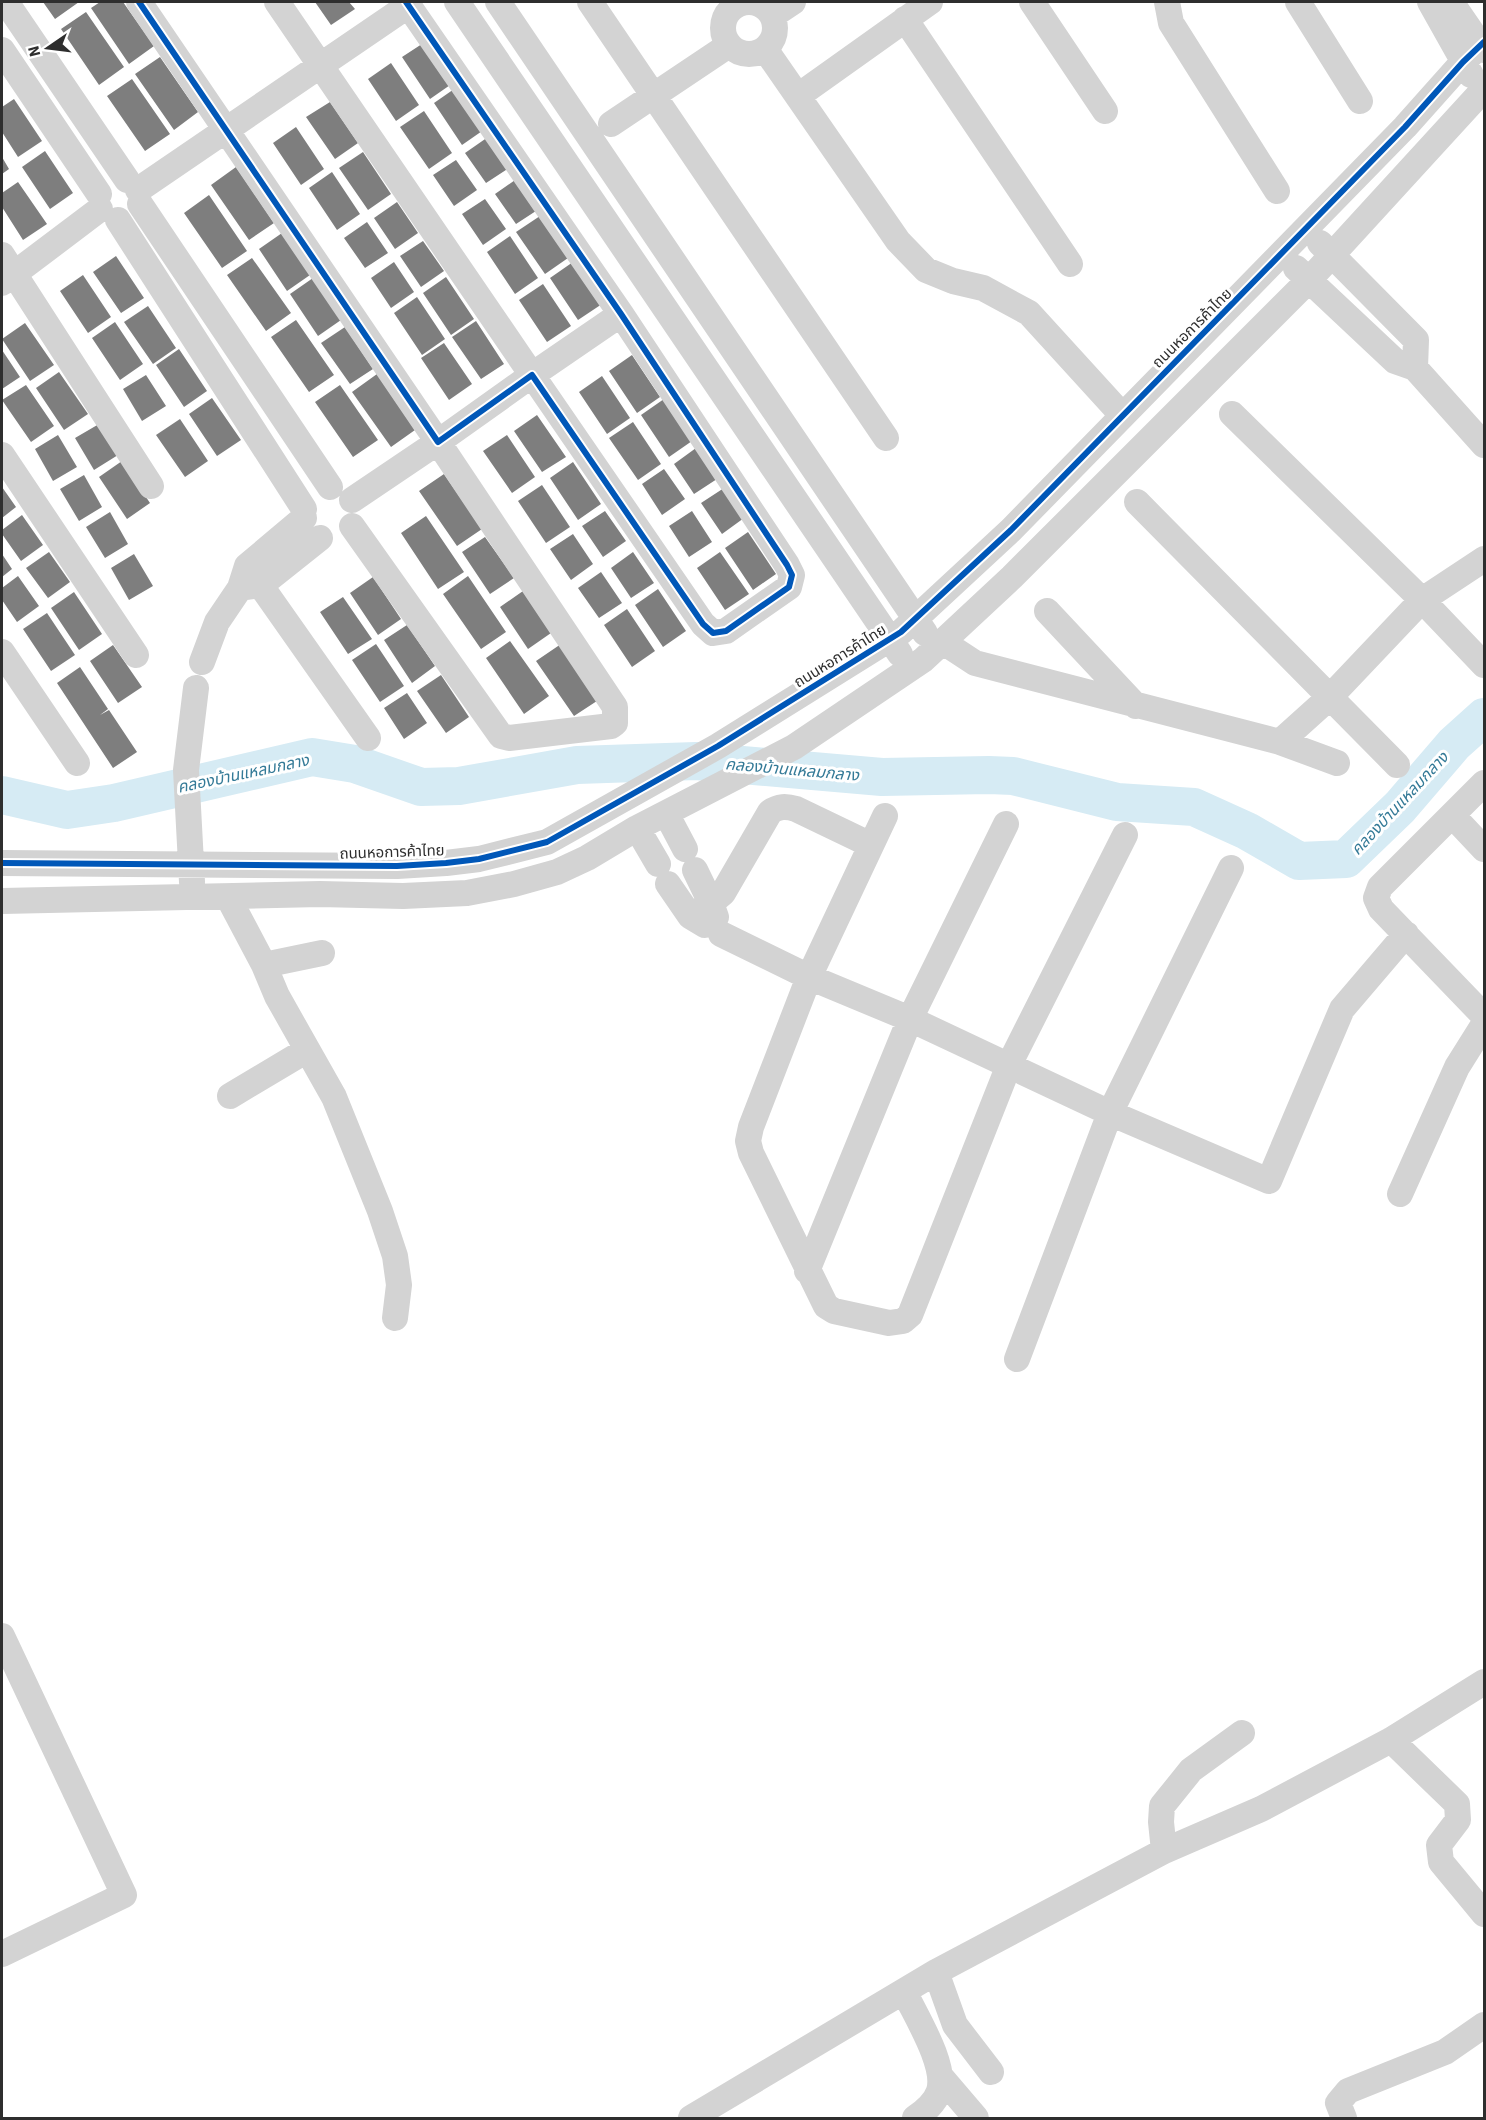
<svg xmlns="http://www.w3.org/2000/svg" width="1486" height="2120" viewBox="0 0 1486 2120" font-family="'Source Sans 3','Noto Sans Thai',sans-serif">
<style>
.lines{fill:none;stroke-linecap:round;stroke-linejoin:round}
.river{stroke:#d6ebf4;stroke-width:38}
.building{fill:#7e7e7e}
.minor{stroke:#d3d3d3;stroke-width:26}
.cycleway-casing{stroke:#fff;stroke-width:10}
.cycleway{stroke:#0057b8;stroke-width:6}
.labels{text-anchor:middle;stroke-width:6;stroke-linejoin:round;paint-order:stroke}
.street-label{font-size:15px;fill:#2e2e2e;stroke:#fff}
.water-label{font-size:16px;font-style:italic;fill:#347a97;stroke:#fff}
</style>
<rect width="100%" height="100%" fill="#fff"/>
<g class="lines">
<path class="river" d="M2 795 67 810 114 803 312 757 355 764 421 787 459 786 577 765 696 761 882 777 989 775 1013 776 1117 802 1194 807 1247 831 1299 861 1346 859 1400 807 1454 744 1484 717"/>
</g>
<path class="building" d="M43 2H79L55 19Z
M100 2H123L154 46 129 64 91 8Z
M315 2H349L355 9 331 25Z
M86 12 124 67 99 85 61 29Z
M425 42 453 83 430 99 402 57Z
M160 57 198 112 174 130 135 74Z
M391 63 419 105 396 121 368 79Z
M132 79 170 134 145 151 107 96Z
M457 87 485 129 462 145 434 103Z
M14 99 42 141 18 157 2 132V107Z
M330 102 358 143 335 159 306 117Z
M424 111 452 153 429 169 400 127Z
M296 127 324 169 301 185 273 143Z
M488 137 509 168 486 183 465 153Z
M45 151 73 193 50 209 22 167Z
M363 152 391 194 368 210 339 168Z
M2 157 9 169 2 174Z
M456 160 477 190 454 206 433 175Z
M236 167 274 223 249 240 211 185Z
M332 172 360 214 337 230 309 188Z
M518 178 539 209 516 224 495 194Z
M18 182 47 224 23 240 2 207V193Z
M209 195 247 251 222 268 184 213Z
M485 199 506 229 483 245 462 214Z
M397 202 418 233 395 249 374 218Z
M540 216 568 258 545 274 516 232Z
M367 222 388 253 365 268 344 238Z
M282 233 310 275 287 291 259 249Z
M510 236 538 278 515 294 487 252Z
M423 241 444 271 421 287 400 256Z
M116 256 144 298 121 313 93 272Z
M252 258 291 313 266 331 227 275Z
M394 262 414 292 391 308 371 278Z
M573 262 602 304 578 320 550 278Z
M83 275 111 317 88 333 60 291Z
M446 277 474 319 451 335 423 293Z
M313 278 341 320 318 336 290 294Z
M543 284 571 326 547 342 519 300Z
M417 297 445 339 422 355 394 313Z
M148 306 176 348 153 364 124 322Z
M296 320 334 375 309 392 271 337Z
M476 321 504 364 481 379 452 337Z
M115 322 143 364 120 380 92 338Z
M25 323 54 365 30 381 2 339Z
M345 327 373 369 350 384 321 343Z
M444 343 472 384 449 400 421 358Z
M179 349 207 391 184 407 156 365Z
M2 350 20 377 2 389Z
M632 355 660 397 637 413 609 371Z
M59 372 88 414 64 430 36 388Z
M377 374 415 430 391 447 352 392Z
M146 375 166 406 142 421 123 389Z
M602 376 630 418 607 434 579 392Z
M26 385 54 426 31 442 2 400Z
M340 385 378 440 353 457 315 402Z
M212 398 241 440 217 456 189 414Z
M664 399 692 441 669 457 641 415Z
M537 415 566 457 542 472 514 431Z
M180 419 208 461 185 477 156 435Z
M633 422 661 464 638 480 609 438Z
M99 424 118 455 94 470 75 438Z
M58 435 77 467 53 481 35 449Z
M507 435 535 477 512 493 483 451Z
M696 448 717 479 694 494 674 464Z
M122 461 150 503 127 519 99 477Z
M573 462 601 504 578 520 550 478Z
M664 469 685 499 662 515 642 484Z
M444 474 482 529 457 546 419 491Z
M84 475 102 507 79 521 60 489Z
M542 485 570 527 546 543 518 501Z
M2 487 16 507 2 518Z
M724 488 744 518 722 534 701 503Z
M605 511 626 541 603 557 582 526Z
M692 511 712 542 689 557 669 526Z
M110 512 128 544 105 558 86 527Z
M22 515 43 545 21 561 2 534V530Z
M426 516 464 572 438 589 401 533Z
M748 532 776 574 753 590 725 548Z
M573 534 593 564 571 580 550 549Z
M485 537 514 578 490 594 462 552Z
M49 552 70 582 48 598 26 568Z
M633 552 654 583 631 598 611 568Z
M720 552 749 594 725 610 697 568Z
M2 554 12 569 2 577Z
M134 554 153 586 129 600 111 568Z
M601 572 622 603 599 618 578 588Z
M18 576 39 606 17 622 2 600V588Z
M468 576 506 632 481 649 443 594Z
M373 577 401 619 378 635 350 593Z
M658 589 686 631 663 647 635 605Z
M523 591 551 633 528 649 500 607Z
M74 592 102 634 79 650 51 608Z
M343 597 372 639 348 654 320 612Z
M627 609 655 651 632 667 604 625Z
M47 613 75 655 51 671 23 629Z
M407 625 435 666 412 683 384 640Z
M510 641 549 696 524 714 486 658Z
M376 644 404 686 380 702 352 660Z
M561 644 600 699 574 716 536 661Z
M113 645 142 687 118 703 90 661Z
M80 667 108 709 100 715 109 710 137 752 113 768 57 683Z
M441 675 469 717 446 733 417 691Z
M407 693 427 723 404 739 384 708Z"/>
<g class="lines">
<path class="minor" d="M6 2 127 180
M139 2 438 442 532 375 703 624 713 633 726 631 789 587 792 575 787 565 621 314 406 2
M277 2 532 375 621 314
M457 2 900 654
M498 2 925 633
M590 2 886 438
M1032 2 1105 111
M1167 2 1171 23 1277 191
M1298 2 1360 101
M1430 2 1471 75
M1451 2 1484 50
M723 28a26 26 0 1 1 52 0a26 26 0 1 1-52 0Z
M772 16 793 2
M905 19 1070 264
M765 49 898 241 926 270 953 281 983 288 1029 313 1122 415
M2 50 99 194
M798 96 930 2
M611 124 729 45
M138 190 409 5
M140 204 330 487
M118 220 304 509
M1320 243 1416 340 1415 368
M2 255 151 486
M1296 268 1395 361 1415 368 1484 445
M2 283 100 209
M1232 414 1422 600 1484 665
M2 455 136 655
M1137 502 1397 765
M304 518 247 566 240 588 261 585 320 538
M352 526 501 736 509 738 611 726 615 723V707L438 442 352 500
M247 566 368 738
M1047 611 1136 706
M943 642 975 663 1280 742 1330 697 1422 600 1484 559
M2 652 77 763
M202 662 217 622 240 588
M1280 742 1337 763
M1484 783 1380 887 1376 898 1381 909 1484 1016
M666 813 685 849
M1452 815 1484 849
M885 816 809 977 751 1127 748 1141 751 1153 826 1306 834 1311 889 1323 903 1321 910 1315 1009 1065 1125 835
M637 828 658 864
M2 863 397 866 446 863 479 859 547 842 718 746 901 632 1011 530 1405 127 1463 62 1484 42
M695 870 711 903 716 917
M192 882 186 770 196 688
M668 884 690 916 705 925
M228 897 264 965 277 996 334 1097 380 1211 395 1256 399 1285 395 1318
M2 901 320 894 403 896 467 893 514 884 557 872 587 858 637 828 794 747 923 660 1012 577 1309 280 1484 89
M690 916 711 903 723 893 770 812C779 806 786 806 796 809L871 845
M721 934 809 977 910 1019 1110 1113 1269 1181 1342 1009 1406 934
M264 965 322 953
M230 1096 307 1050
M1400 1194 1457 1067 1484 1024
M807 1271 910 1019 1006 824
M1017 1359 1110 1113 1231 868
M2 1636 124 1895 2 1954
M1391 1740 1457 1804 1458 1820 1439 1845 1441 1862 1484 1914
M1164 1851 1161 1822 1162 1806 1191 1770 1242 1733
M936 1972 955 2025 991 2072
M904 1991C915 2015 947 2065 939 2091 935 2103 925 2111 915 2118
M941 2077 976 2118
M691 2118 936 1972 1164 1851 1261 1809 1391 1740 1484 1682
M1344 2118 1338 2103 1348 2091 1445 2052 1484 2025"/>
<g class="cycleway-casing">
<path id="cycleway" d="M139 2 438 442 532 375 703 624 713 633 726 631 789 587 792 575 787 565 621 314 406 2
M2 863 397 866 446 863 479 859 547 842 718 746 901 632 1011 530 1405 127 1463 62 1484 42"/>
</g>
<use href="#cycleway" class="cycleway"/>
</g>
<g class="labels">
<g class="street-label">
<text transform="translate(1192 328) rotate(-45)" y="5">ถนนหอการค้าไทย</text>
<text transform="translate(840 656) rotate(-32)" y="5">ถนนหอการค้าไทย</text>
<text transform="translate(392 852) rotate(-2)" y="5">ถนนหอการค้าไทย</text>
</g>
<g class="water-label">
<text transform="translate(792 769) rotate(5)" y="6">คลองบ้านแหลมกลาง</text>
<text transform="translate(243 773) rotate(-12)" y="6">คลองบ้านแหลมกลาง</text>
<text transform="translate(1399 803) rotate(-47)" y="6">คลองบ้านแหลมกลาง</text>
</g>
</g>
<rect width="1486" height="2120" fill="none" stroke="#2e2e2e" stroke-width="6"/>
<g transform="translate(48 48) rotate(256)" stroke="#ffffff" stroke-width="4.5" paint-order="stroke">
<path d="M0-4.5L10 22L0 15L-10 22Z" fill="#2e2e2e"/>
<text y="-9" font-size="16" font-weight="bold" text-anchor="middle" fill="#2e2e2e">N</text>
</g>
</svg>
